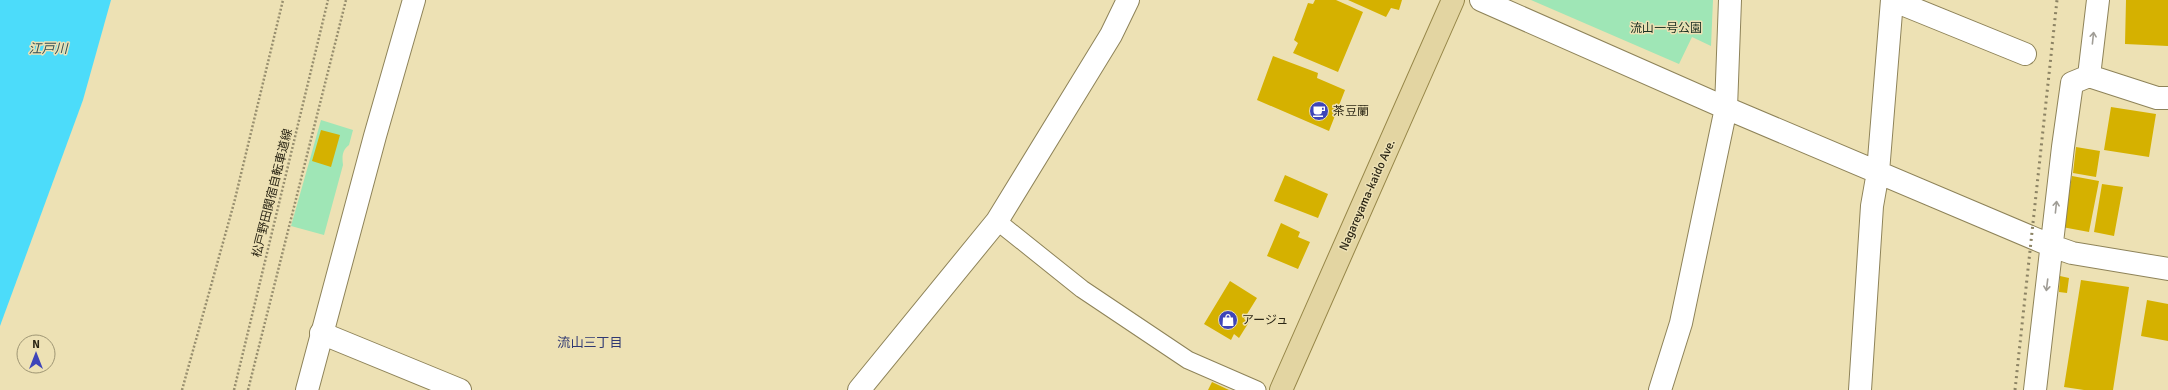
<svg xmlns="http://www.w3.org/2000/svg" width="2168" height="390" viewBox="0 0 2168 390" font-family="Signika,'Noto Sans JP',sans-serif">
<style>
.green{fill:#9fe6b6}
.water{fill:#4cdcfa}
.building{fill:#d5b100}
.lines{fill:none;stroke-linecap:round;stroke-linejoin:round}
.service-casing{stroke:#8e8359;stroke-width:19}
.minor-casing{stroke:#8e8359;stroke-width:24}
.tertiary-casing{stroke:#8e8359;stroke-width:24}
.primary-casing{stroke:#968648;stroke-width:24}
.path{stroke:#988f6f;stroke-width:2.5;stroke-dasharray:2 2;stroke-linecap:butt}
.service{stroke:#fff;stroke-width:17}
.minor{stroke:#fff;stroke-width:22}
.tertiary{stroke:#fff;stroke-width:22}
.primary{stroke:#e3d5a2;stroke-width:22}
.rail{stroke:#8c8364;stroke-width:3;stroke-dasharray:2 4;stroke-linecap:butt}
.oneway{stroke:#a09d96}
.labels{text-anchor:middle;stroke-width:3;stroke-linejoin:round;paint-order:stroke}
.park-label{font-size:12px;fill:#1a2f21;stroke:#ede1b4}
.poi-label{font-size:12px;fill:#2b2615;stroke:#ede1b4;text-anchor:start}
.street-label{font-size:12px;fill:#2b2615;stroke:#ede1b4}
.water-label{font-size:13px;font-style:italic;fill:#335158;stroke:#ede1b4}
.neighbourhood-label{font-size:13px;fill:#2f3872;stroke:#ede1b4}
</style>
<rect width="100%" height="100%" fill="#ede1b4"/>
<path class="green" d="M1531 0H1713L1711 46 1692 37 1679 64Z
M321 120 353 130 349 145C342 150 342 157 343 165L324 235 291 226Z"/>
<path class="water" d="M0 0H111L83 100 0 326Z"/>
<path class="building" d="M1315 0H1336L1363 12 1338 72 1293 53 1298 43 1294 40 1308 3 1313 4Z
M1348 0H1402L1399 10 1391 8 1386 17Z
M2126 0H2168V46L2125 44Z
M1273 56 1318 73 1317 78 1345 90 1329 131 1257 100Z
M2111 107 2156 114 2149 157 2104 150Z
M321 130 340 135 331 167 312 161Z
M2076 147 2100 151 2096 177 2073 173Z
M1285 175 1328 194 1318 218 1274 201Z
M2072 176 2099 181 2089 232 2062 227Z
M2102 184 2123 187 2114 236 2094 232Z
M1281 223 1300 232 1298 237 1310 242 1298 269 1267 256Z
M2060 276 2069 278 2067 293 2059 292Z
M2081 280 2129 287 2113 390H2084L2064 387Z
M1230 281 1257 298 1244 319 1249 322 1239 338 1234 334 1231 340 1204 324Z
M2147 300 2168 304V341L2141 336Z
M1212 382 1229 390H1208Z"/>
<g class="lines">
<g class="service-casing">
<path id="service" d="M997 221 1082 289 1188 360 1257 390"/>
</g>
<g class="minor-casing">
<path id="minor" d="M1481 0 1726 108 2052 246 2072 253 2168 269
M1892 0 2025 54
M2089 76 2098 0
M321 333 460 390
M859 390 997 221 1111 35 1128 0
M1660 390 1681 323 1726 108 1730 0
M1860 390 1872 206 1878 172 1892 0
M2035 390 2063 147 2072 83 2089 76 2157 98H2168"/>
</g>
<g class="tertiary-casing">
<path id="tertiary" d="M307 390 375 136 414 0"/>
</g>
<g class="primary-casing">
<path id="primary" d="M1281 390 1453 0"/>
</g>
<path class="path" d="M182 390 234 203 283 0
M234 390 328 0
M248 390 346 0"/>
<use href="#service" class="service"/>
<use href="#minor" class="minor"/>
<use href="#tertiary" class="tertiary"/>
<use href="#primary" class="primary"/>
<path class="rail" d="M2015 390 2057 0"/>
</g>
<defs><path id="oneway-shaft" d="M-6 0H5M1.5-3L5.5 0L1.5 3" fill="none" stroke-width="1.6" stroke-linecap="round" stroke-linejoin="round"/></defs>
<g class="oneway">
<use href="#oneway-shaft" transform="translate(2093 38) rotate(-84)"/>
<use href="#oneway-shaft" transform="translate(2056 207) rotate(-84)"/>
<use href="#oneway-shaft" transform="translate(2047 285) rotate(97)"/>
</g>
<defs>
<g id="cafe-disc" transform="scale(1)"><circle r="9.5" fill="#3e45b9" stroke="#ede1b4"/><path d="M-5.5-4.5H6V0H3Q3 3.5 0 3.5H-2.5Q-5.5 3.5-5.5 0ZM3-3.2v2h1.7v-2ZM-6 4.5H4V6H-6Z" fill="#fff"/></g>
<g id="shop-disc" transform="scale(1)"><circle r="9.5" fill="#3e45b9" stroke="#ede1b4"/><path d="M-5-2.5h2.3a2.7 3.5 0 0 1 5.4 0H5L5.5 6h-11ZM-1.5-2.5h3a1.5 2.3 0 0 0-3 0Z" fill="#fff"/></g>
</defs>
<g fill-rule="evenodd">
<use href="#cafe-disc" x="1319" y="111"/>
<use href="#shop-disc" x="1228" y="320"/>
</g>
<g class="labels">
<g class="park-label">
<text x="1666" y="32">流山一号公園</text>
</g>
<g class="poi-label">
<text x="1333" y="115">茶豆蘭</text>
<text x="1242" y="324">アージュ</text>
</g>
<g class="street-label">
<text transform="translate(272 193) rotate(-76)" y="4">松戸野田関宿自転車道線</text>
<text transform="translate(1367 195) rotate(-66)" y="4">Nagareyama-kaido Ave.</text>
</g>
<g class="water-label">
<text x="48" y="53">江戸川</text>
</g>
<g class="neighbourhood-label">
<text x="590" y="347">流山三丁目</text>
</g>
</g>
<g transform="translate(36 354)"><circle r="19" fill="#ede1b4" stroke="#9f9674"/>
<path d="M0-3L7 15L0 10L-7 15Z" fill="#3e45b9"/>
<text y="-6" font-size="11" font-weight="bold" text-anchor="middle" fill="#2b2615">N</text>
</g>
</svg>
